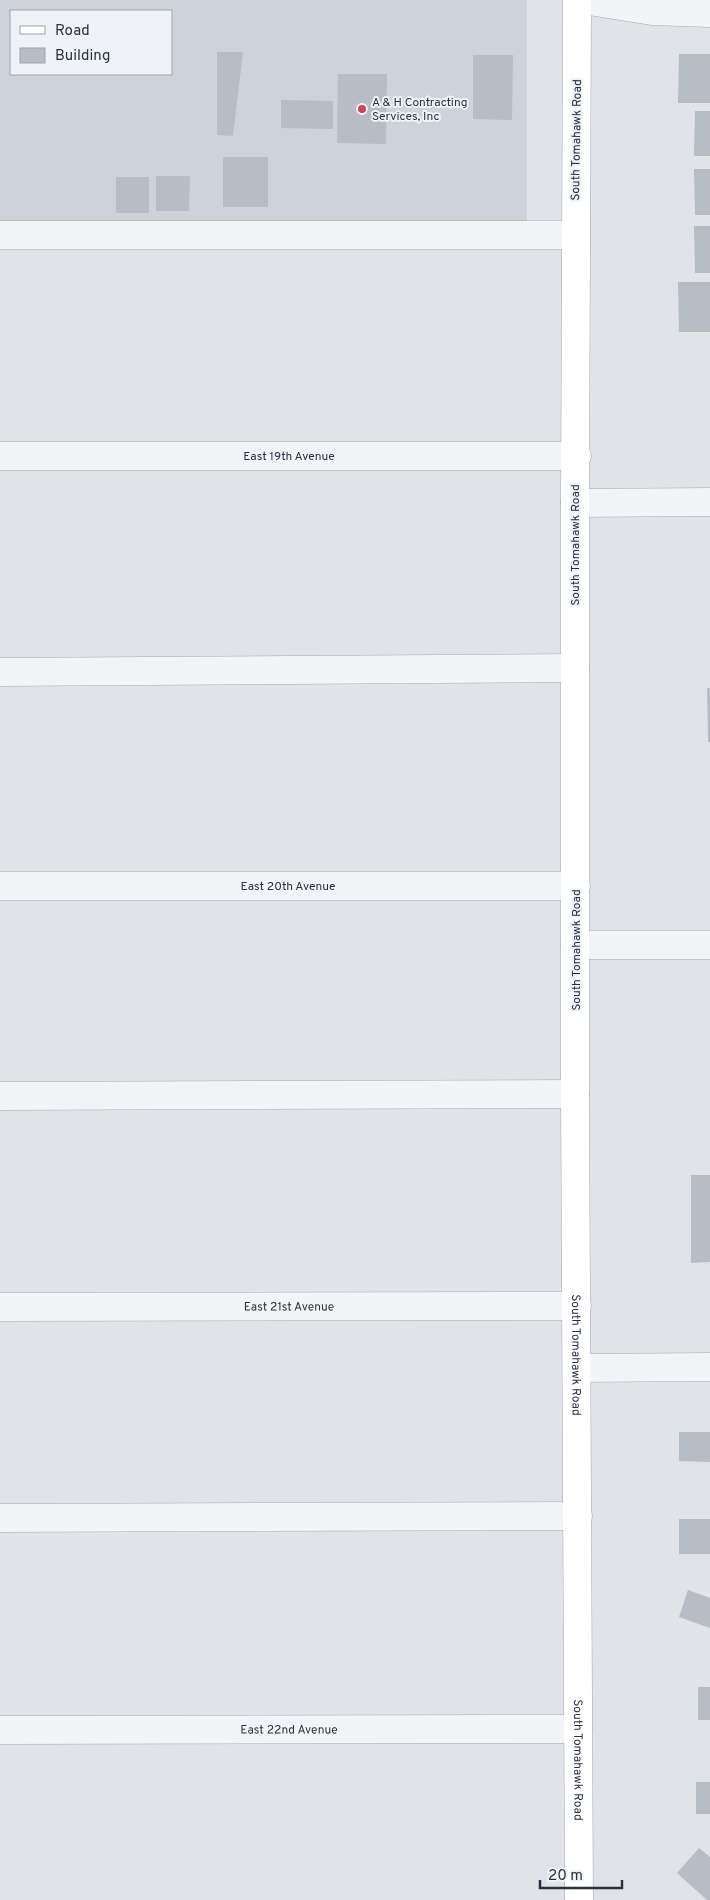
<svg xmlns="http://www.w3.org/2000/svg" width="710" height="1900" viewBox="0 0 710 1900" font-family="Overpass,sans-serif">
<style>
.built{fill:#ced2da;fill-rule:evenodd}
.building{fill:#b7bdc5}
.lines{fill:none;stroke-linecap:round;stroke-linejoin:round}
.minor-casing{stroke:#a5aab2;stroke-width:29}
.major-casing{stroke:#9fa8b4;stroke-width:29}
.minor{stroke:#f2f4f7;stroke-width:28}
.major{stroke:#fff;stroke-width:28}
.poi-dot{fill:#cb475e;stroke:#eff2f6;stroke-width:2}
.labels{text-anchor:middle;stroke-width:4;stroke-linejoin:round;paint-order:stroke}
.poi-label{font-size:12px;fill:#29313f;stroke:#eff2f6;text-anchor:start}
.street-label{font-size:12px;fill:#29313f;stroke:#eff2f6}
</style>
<rect width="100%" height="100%" fill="#e0e3e8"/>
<path class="built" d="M0 0H527V235H0ZM11 11H171V74H11Z"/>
<path class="building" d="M217 52H243L233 136 217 135Z
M679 54H710V103H678Z
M473 55H513L512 120 473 119Z
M338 74H387L386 144 337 143Z
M281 100 333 101V129L281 128Z
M695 111H710V156H694Z
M223 157H268V207H223Z
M694 169H710V215H695Z
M156 176H190L189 211H156Z
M116 177H149V213H116Z
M694 226H710V273H695Z
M678 282H710V332H679Z
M707 688H710V742H708Z
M691 1175H710V1262L691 1263Z
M679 1432H710V1462L679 1461Z
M679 1519H710V1554H679Z
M688 1590 710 1598V1628L679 1617Z
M698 1687H710V1720H698Z
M696 1782H710V1814H696Z
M699 1848 710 1857V1900H707L677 1873Z"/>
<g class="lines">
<g class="minor-casing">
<g id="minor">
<path d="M583 0 652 11 710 13"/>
<path d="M0 235H575"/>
<path id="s1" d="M0 456H577"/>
<path d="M575 503 710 502"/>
<path d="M0 672 575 668"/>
<path id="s2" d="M0 886H576"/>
<path d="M575 945H710"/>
<path d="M0 1096 575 1094"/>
<path id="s3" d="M0 1307 577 1306"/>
<path d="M577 1368 710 1367"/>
<path d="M0 1518 578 1516"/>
<path id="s4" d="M0 1730 578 1729"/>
</g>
</g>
<g class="major-casing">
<g id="major">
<path id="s5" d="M577 0 575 503V1094L579 1900"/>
</g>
</g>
<use href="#minor" class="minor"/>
<use href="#major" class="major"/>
</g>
<circle class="poi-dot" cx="362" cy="109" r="5"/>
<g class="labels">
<g class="poi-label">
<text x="372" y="106">A &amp; H Contracting<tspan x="372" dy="14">Services, Inc</tspan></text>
</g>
<g class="street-label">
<text transform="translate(576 140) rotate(-89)" y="4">South Tomahawk Road</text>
<text dy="4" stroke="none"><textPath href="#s1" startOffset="289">East 19th Avenue</textPath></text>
<text transform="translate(575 545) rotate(-90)" y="4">South Tomahawk Road</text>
<text dy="4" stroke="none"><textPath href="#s2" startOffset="288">East 20th Avenue</textPath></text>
<text transform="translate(576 950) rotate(-90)" y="4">South Tomahawk Road</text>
<text dy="4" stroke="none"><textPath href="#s3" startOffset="289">East 21st Avenue</textPath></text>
<text dy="4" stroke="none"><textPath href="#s5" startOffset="1355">South Tomahawk Road</textPath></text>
<text dy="4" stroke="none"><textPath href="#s4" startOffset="289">East 22nd Avenue</textPath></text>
<text dy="4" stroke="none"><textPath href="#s5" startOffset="1760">South Tomahawk Road</textPath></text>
</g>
</g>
<rect x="10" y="10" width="162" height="65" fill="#eff2f6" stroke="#a0a5ad"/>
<rect x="20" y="26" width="25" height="8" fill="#ffffff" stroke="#a0a5ad"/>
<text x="55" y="35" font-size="15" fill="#29313f">Road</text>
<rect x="20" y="48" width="25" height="15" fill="#b7bdc5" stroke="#a0a5ad"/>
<text x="55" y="60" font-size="15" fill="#29313f">Building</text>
<path d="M540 1880v8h82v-8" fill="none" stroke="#29313f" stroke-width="2.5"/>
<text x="548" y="1880" font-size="15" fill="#29313f" stroke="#eff2f6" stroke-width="4" paint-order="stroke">20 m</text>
</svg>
